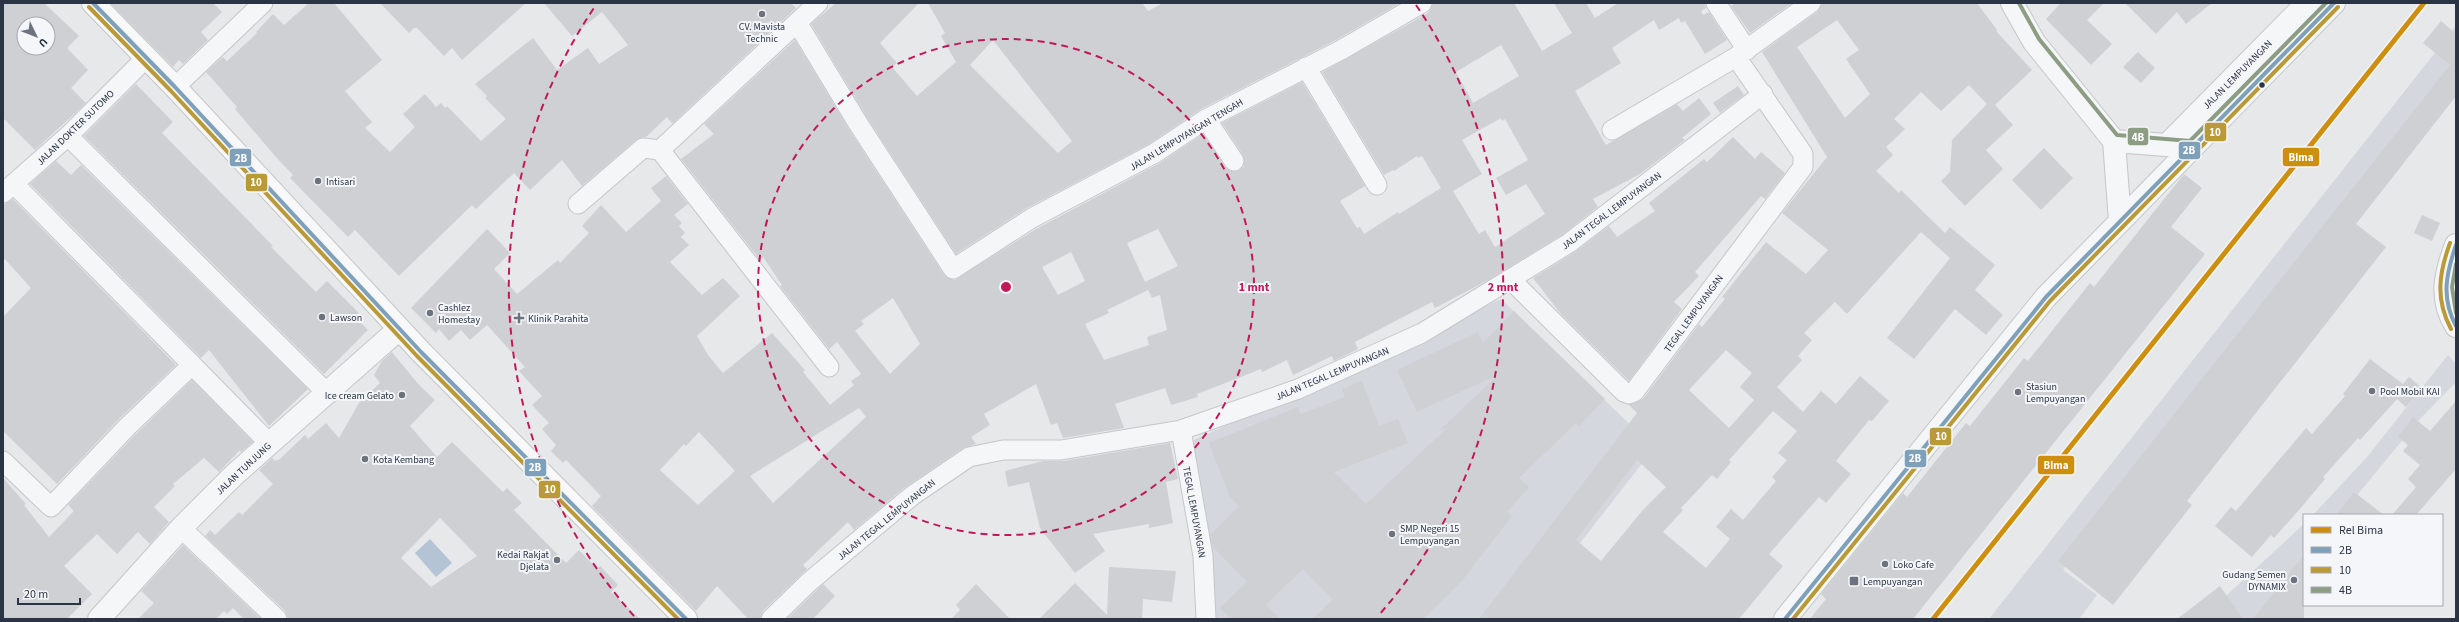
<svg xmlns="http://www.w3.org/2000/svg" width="2459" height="622" viewBox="0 0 2459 622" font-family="'Source Sans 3',sans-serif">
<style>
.built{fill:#d4d7dd}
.water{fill:#b4c4d5}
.building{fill:#ced0d3;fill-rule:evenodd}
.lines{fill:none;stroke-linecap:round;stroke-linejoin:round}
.minor-casing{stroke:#c4c6c8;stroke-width:21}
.tertiary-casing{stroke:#c4c6c8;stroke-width:24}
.secondary-casing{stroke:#c4c6c8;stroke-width:24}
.minor{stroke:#f5f6f7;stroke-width:19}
.tertiary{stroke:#f5f6f7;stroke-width:22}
.secondary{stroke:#f8f8f8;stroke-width:22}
.bus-1-casing{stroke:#f4f6f9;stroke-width:7}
.bus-2-casing{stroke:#f4f6f9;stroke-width:7}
.bus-3-casing{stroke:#f4f6f9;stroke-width:7}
.bus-1{stroke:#7ea0b9;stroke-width:4}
.bus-2{stroke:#ba9a36;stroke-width:4}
.bus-3{stroke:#8c9d83;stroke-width:4}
.rail-1-casing{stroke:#f4f6f9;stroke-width:8}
.rail-1{stroke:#ce8f0e;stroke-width:5}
.ring{fill:none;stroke:#c2185b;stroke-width:2;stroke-dasharray:7 5}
.poi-dot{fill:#6c737f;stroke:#f4f6f9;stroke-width:1.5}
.bus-dot{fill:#2b3445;stroke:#f4f6f9;stroke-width:1.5}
.labels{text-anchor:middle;stroke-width:4;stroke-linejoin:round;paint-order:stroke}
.poi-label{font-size:10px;fill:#2b3445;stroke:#f4f6f9;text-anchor:start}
.street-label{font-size:10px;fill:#2b3445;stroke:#f4f6f9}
.centre{fill:#c2185b;stroke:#f4f6f9;stroke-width:2}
.ring-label{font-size:12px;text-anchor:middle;font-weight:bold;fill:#c2185b;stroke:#f4f6f9;stroke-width:4;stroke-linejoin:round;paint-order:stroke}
.line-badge{stroke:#f4f6f9;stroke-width:1.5}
.badge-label{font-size:11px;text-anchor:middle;font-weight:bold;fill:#fff}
</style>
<rect width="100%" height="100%" fill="#e6e8ea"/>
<path class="built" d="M2456 26V70L2063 570 2097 595 2079 619H1989Z
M1501 299 1654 448 1521 619H1202L1192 441Z
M2448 355 2456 364V382L2418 421 2341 515H2313L2367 457Z
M2304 524V561L2258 619H2196L2226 596Z"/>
<path class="water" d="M430 539 452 563 436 577 415 553Z"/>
<path class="building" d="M3 3H44L79 36 67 48 88 70 71 88 86 103 35 150 3 118ZM24 24H48V48H24Z
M110 3H213L222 12 201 32 208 40 183 64 179 60 173 67Z
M309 3H334L382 60 345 91 372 122 365 128 390 152 415 127 403 114 425 94 436 107 441 103 445 108 447 106 481 141 506 119 485 98 487 96 475 84 533 38 557 70 588 48 599 64 628 45 602 12 572 36 544 3H791L796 8 674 122 672 123 667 117 646 137 636 140 582 186 562 160 530 190 514 173 476 209 472 205 399 276 355 230 348 237 290 178 293 175 275 156 235 109 237 107 206 72 223 57 227 61 257 33 256 32 273 14 284 25Z
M380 3H526L462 60 452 48 444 56 417 28H414L409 33Z
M836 3H919L880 43 897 63 892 67 917 96 956 62 941 36 945 33 928 3H1142L1148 11 1163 3H1400L1336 40 1201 109 1149 144 1027 208 956 254 868 119 811 24ZM993 40 1072 141 1058 153 970 65Z
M1433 3H1514L1542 51 1572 33 1554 3H1586L1595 18 1618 3H1705L1706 8 1701 11 1703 15 1709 12 1727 40 1705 54 1685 21 1681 23 1679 18 1659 30 1654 20 1612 48 1621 63 1575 91 1606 145 1677 104 1683 111 1699 98 1711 114 1682 138 1685 140 1640 174 1593 199 1598 207 1563 234 1490 279 1435 308 1432 302 1355 342 1358 349 1334 361 1332 356 1293 375 1287 360 1262 372 1261 369 1197 394 1198 397 1171 405 1165 388 1115 404 1124 428 1063 438 1057 423 1051 425 1036 384 984 414 990 425 971 437 976 444 963 448 904 488 854 530 848 522 803 565 807 569 763 611 760 619H748L717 586 696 611 592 506 601 496 566 460 563 463 551 451 556 445 542 429 549 423 532 405 542 396 519 371 525 367 487 325 470 340 461 330 449 341 439 329 436 333 411 308 487 229 510 253 494 269 517 294 558 260 560 263 589 233 582 226 601 205 626 232 661 201 651 188 666 176 688 204 674 215 682 223 679 226 685 233 681 237 689 245 670 262 702 295 723 278 740 296 697 336 708 355 723 373 772 333 805 370 803 372 830 405 854 385 851 381 861 374 837 342 829 349 780 286 782 285 763 257 760 260 681 159 714 134 704 124 795 40 850 131 944 275 954 280 1038 228 1160 163 1203 134 1225 167 1230 171 1240 170 1244 166 1243 155 1222 123 1302 82 1365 186 1340 201 1357 228 1360 227 1364 234 1398 212 1399 214 1441 188 1422 156 1418 158 1417 156 1394 171 1393 170 1384 175 1322 72 1428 13ZM1501 45 1519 76 1473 103 1456 72ZM1501 118 1502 121 1505 119 1528 160 1496 178 1506 195 1526 184 1545 214 1495 247 1485 230 1479 234 1453 191 1482 174 1462 140ZM1158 229 1178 266 1145 282 1127 243ZM1071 252 1085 281 1058 295 1042 267ZM1148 290 1152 298 1160 295 1167 330 1147 337 1149 345 1104 360 1085 324 1109 313 1107 310ZM893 298 920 344 890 374 855 331 864 324 861 321ZM859 408 866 417 773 503 750 476ZM699 432 735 471 698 505 660 470 684 444 686 446Z
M1735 3H1792L1750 33 1731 6Z
M1822 3H1977L1997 30 1996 31 2032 70 1995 105 2013 125 1986 150 2003 169 1965 206 1941 181 1950 172 1952 140 1987 104 1969 85 1941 111 1921 92 1894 119 1905 129 1886 147 1893 155 1876 171 1899 193 1901 190 1945 233 1950 227 1995 265 1975 290 2003 315 1986 335 1955 309 1914 359 1887 338 1950 258 1921 232 1847 314 1835 302 1804 333 1812 340 1798 356 1802 360 1777 387 1803 412 1821 391 1836 404 1860 376 1889 401 1872 421 1869 420 1836 461 1851 474 1826 503 1819 497 1769 554 1783 566 1739 619H1479L1637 413 1628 404H1633L1643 399 1699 324 1702 327 1725 299 1722 297 1766 242 1806 274 1828 250 1782 213 1827 157 1762 52 1817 12ZM1837 20 1859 50 1846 59 1870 94 1845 118 1797 47ZM1726 350 1752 373 1740 387 1754 400 1729 428 1689 390ZM1773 411 1797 431 1778 453 1787 460 1772 477 1776 481 1743 520 1731 509 1716 527 1730 539 1706 568 1663 532 1683 510 1681 508 1712 475 1717 479 1731 462 1729 460ZM1637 460 1666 487 1642 511 1601 561 1576 540Z
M2061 3H2104L2087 20 2112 44 2091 65 2046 19Z
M2125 3H2212L2186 24 2177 12 2156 34Z
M2441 21 2456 34V96L2356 224 2386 247 2187 501 2192 505 2113 605 2058 561 2450 65 2423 43Z
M2138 52 2155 68 2141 83 2123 67Z
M136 84 173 122 162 133 242 214 273 246 271 247 316 292 327 281 359 313 355 317 368 330 324 374 84 136Z
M1738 86 1744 95 1720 113 1713 103Z
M1733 137 1755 159 1761 152 1785 173 1765 199 1761 196 1695 272 1699 276 1674 302 1682 309 1629 381 1561 314 1533 278 1575 252 1609 226 1617 237 1655 211 1649 203 1704 159 1707 162Z
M2044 148 2073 178 2041 210 2012 180Z
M56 161 71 175 81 165 308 389 269 426 209 350 201 358 30 184Z
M2184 174 2202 188 2171 227 2205 254 1913 619H1810L1826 599 1821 594 1903 493 1907 497 1966 423 1970 426 2024 358 2028 361 2090 283 2094 287Z
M13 199 176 365 119 419 57 484 3 431V317L31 288 3 257V205Z
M2422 215 2440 223 2432 241 2414 233Z
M1514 311 1605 399 1579 426 1576 423 1519 478 1529 487 1507 512 1512 516 1461 582 1423 619H1313L1333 599 1303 569 1266 605 1280 619H1231L1220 608 1247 582 1213 547 1210 535 1239 506 1230 497 1209 443 1298 407 1301 414 1345 397 1342 389 1362 381 1379 426 1398 419 1408 443 1334 472 1366 504 1447 428 1440 430 1499 374 1417 412 1397 370 1478 332 1483 343Z
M392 352 419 385 435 400 410 426 437 457 452 442 503 492 507 488 522 503 514 510 566 563 579 550 597 569 600 566 618 585 611 592 640 619H288L285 611 205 536 210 530 215 535 239 512 242 515 273 484 259 470 272 458 275 461 280 459 305 435 308 439 326 423 339 438 359 403 380 383 374 375 382 361ZM440 518 477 556 431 587 401 558Z
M2370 359 2403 384 2409 377 2422 388 2406 407 2397 399 2360 440 2358 438 2323 477 2325 479 2305 503 2274 538 2271 535 2252 557 2215 526 2231 507 2236 511 2306 428 2312 434 2345 396 2343 394Z
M192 380 253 442 241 452 240 450 219 472 204 458 173 484 175 486 154 507 169 522 150 544 138 532 117 554 97 534 64 566 92 594 67 619H3V478L26 504 24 505 49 537 74 511 68 505 135 435Z
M2456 401V469L2416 515H2392L2416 487 2408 479 2420 465 2403 451 2408 445 2398 437 2413 417 2430 431Z
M1170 443 1178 479 1166 482 1173 523 1149 528V524L1093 534 1105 551 1075 573 1040 528 1029 482 1008 487 1005 471 1043 461H1063Z
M2354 492 2384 515H2336Z
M183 545 261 619H244L233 608 227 614 224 611 216 619H138L154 603 141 591Z
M2304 555V619H2253Z
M1109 567 1176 571 1172 602 1143 599 1142 619H1039L1075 583 1107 615Z
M823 584 835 596 813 619H787Z
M976 584 1010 619H951L960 610 956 605Z
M2220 586 2243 619H2177Z"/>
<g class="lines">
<g class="minor-casing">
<path id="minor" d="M1716 3 1747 50
M798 24 859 125 953 269 1032 218 1155 153 1206 119 1341 50 1422 3
M1306 67 1377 185
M175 87 263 3
M1206 119 1234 161
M1612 130 1736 57
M68 136 328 394
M660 150 829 367
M14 184 269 443
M3 193 68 136 145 59
M578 204 643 148 660 150 818 3
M1511 280 1624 392 1629 394 1634 392 1803 167V154L1736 57 1811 3
M1181 430 1203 556 1206 619
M3 461 51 507 127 427 192 365
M181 528 277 619
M771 619 809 582 913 495 969 457 1003 450H1061L1181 430 1298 389 1422 333 1569 243 1763 94"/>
</g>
<g class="tertiary-casing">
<path id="tertiary" d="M2012 3 2034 42 2114 141 2192 147
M2114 141 2120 221
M2167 145 2307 3
M2456 245C2445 274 2439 299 2456 326
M99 619 181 528 234 475 399 329
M1785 619 2046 297 2334 3"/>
</g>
<g class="secondary-casing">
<path id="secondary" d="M93 3 175 87 421 352 686 619"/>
</g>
<use href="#minor" class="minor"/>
<use href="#tertiary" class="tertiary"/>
<use href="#secondary" class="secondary"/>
<g class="bus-1-casing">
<path id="bus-1" d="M93 3 175 87 421 352 686 619
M2456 245C2446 274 2441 298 2456 326
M1785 619 2046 297 2334 3"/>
</g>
<g class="bus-2-casing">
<path id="bus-2" d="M89 7 171 91 417 356 678 619
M2450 243C2439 273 2435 299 2451 329
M1793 619 2050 301 2338 7"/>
</g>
<g class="bus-3-casing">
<path id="bus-3" d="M2019 3 2039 39 2117 135 2190 141 2326 3
M2456 264 2452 287 2456 313"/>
</g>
<use href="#bus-1" class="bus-1"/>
<use href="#bus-2" class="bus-2"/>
<use href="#bus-3" class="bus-3"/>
<g class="rail-1-casing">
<path id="rail-1" d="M1933 619 2424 3"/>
</g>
<use href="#rail-1" class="rail-1"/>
</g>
<g class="ring">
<circle cx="1006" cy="287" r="248"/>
<path d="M634 616A497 497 0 0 1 596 5M1416 5A497 497 0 0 1 1378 616"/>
</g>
<g class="poi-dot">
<circle cx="762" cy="14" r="4"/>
<circle cx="318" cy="181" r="4"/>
<circle cx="430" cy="313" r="4"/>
<circle cx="322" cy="317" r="4"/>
<path d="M517 312h4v4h4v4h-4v4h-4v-4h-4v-4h4z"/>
<circle cx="2372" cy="391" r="4"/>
<circle cx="2018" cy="392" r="4"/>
<circle cx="402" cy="395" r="4"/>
<circle cx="365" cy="459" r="4"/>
<circle cx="1392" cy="534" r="4"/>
<circle cx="557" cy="560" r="4"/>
<circle cx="1885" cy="564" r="4"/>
<circle cx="2294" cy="580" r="4"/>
<rect x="1849" y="576" width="10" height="10" rx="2"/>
</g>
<circle class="bus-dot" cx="2262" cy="85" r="3.5"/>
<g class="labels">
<g class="poi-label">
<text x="762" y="30" text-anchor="middle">CV. Mavista<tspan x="762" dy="12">Technic</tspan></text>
<text x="326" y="185">Intisari</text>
<text x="438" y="311">Cashlez<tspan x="438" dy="12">Homestay</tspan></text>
<text x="330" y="321">Lawson</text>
<text x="528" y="322">Klinik Parahita</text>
<text x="2026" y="390">Stasiun<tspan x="2026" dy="12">Lempuyangan</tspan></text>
<text x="2380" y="395">Pool Mobil KAI</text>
<text x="394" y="399" text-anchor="end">Ice cream Gelato</text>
<text x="373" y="463">Kota Kembang</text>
<text x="1400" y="532">SMP Negeri 15<tspan x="1400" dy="12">Lempuyangan</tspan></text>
<text x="549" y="558" text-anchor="end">Kedai Rakjat<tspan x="549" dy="12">Djelata</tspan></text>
<text x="1893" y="568">Loko Cafe</text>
<text x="2286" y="578" text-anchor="end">Gudang Semen<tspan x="2286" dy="12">DYNAMIX</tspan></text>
<text x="1863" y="585">Lempuyangan</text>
</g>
<g class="street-label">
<text transform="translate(2237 74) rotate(-45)" y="4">JALAN LEMPUYANGAN</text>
<text transform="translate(75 127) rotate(-44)" y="4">JALAN DOKTER SUTOMO</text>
<text transform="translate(1186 134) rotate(-31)" y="4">JALAN LEMPUYANGAN TENGAH</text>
<text transform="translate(1611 210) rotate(-37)" y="4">JALAN TEGAL LEMPUYANGAN</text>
<text transform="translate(1693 313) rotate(-54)" y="4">TEGAL LEMPUYANGAN</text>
<text transform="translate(1332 373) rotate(-23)" y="4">JALAN TEGAL LEMPUYANGAN</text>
<text transform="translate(243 468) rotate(-43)" y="4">JALAN TUNJUNG</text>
<text transform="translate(1195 512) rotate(80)" y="4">TEGAL LEMPUYANGAN</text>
<text transform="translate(886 519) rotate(-39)" y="4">JALAN TEGAL LEMPUYANGAN</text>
</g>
</g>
<circle cx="1006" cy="287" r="6" class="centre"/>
<g class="ring-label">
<text x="1254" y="291">1 mnt</text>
<text x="1503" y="291">2 mnt</text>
</g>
<g class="line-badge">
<rect x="2204" y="122" width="23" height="20" rx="4" fill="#ba9a36"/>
<rect x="2127" y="127" width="22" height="19" rx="4" fill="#8c9d83"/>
<rect x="2178" y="141" width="23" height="19" rx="4" fill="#7ea0b9"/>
<rect x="2282" y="147" width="38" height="20" rx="4" fill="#ce8f0e"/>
<rect x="229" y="148" width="23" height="19" rx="4" fill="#7ea0b9"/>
<rect x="245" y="173" width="23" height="19" rx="4" fill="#ba9a36"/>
<rect x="1929" y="427" width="23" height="19" rx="4" fill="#ba9a36"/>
<rect x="1904" y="449" width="23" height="19" rx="4" fill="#7ea0b9"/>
<rect x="2037" y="455" width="38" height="20" rx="4" fill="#ce8f0e"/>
<rect x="524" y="458" width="23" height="19" rx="4" fill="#7ea0b9"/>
<rect x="538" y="480" width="23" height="19" rx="4" fill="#ba9a36"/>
</g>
<g class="badge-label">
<text x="2215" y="136">10</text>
<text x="2138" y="141">4B</text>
<text x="2189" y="154">2B</text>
<text x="2301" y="161">Bima</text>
<text x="241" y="162">2B</text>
<text x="256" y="186">10</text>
<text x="1941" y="440">10</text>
<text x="1915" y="462">2B</text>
<text x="2056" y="469">Bima</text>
<text x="535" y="471">2B</text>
<text x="550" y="493">10</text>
</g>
<rect width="2459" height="622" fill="none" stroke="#2b3445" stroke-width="8"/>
<rect x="2303" y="514" width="140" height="92" fill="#f4f6f9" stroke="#a4a8b1"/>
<rect x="2311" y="527" width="20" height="6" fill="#ce8f0e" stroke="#a4a8b1"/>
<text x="2339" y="534" font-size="12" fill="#2b3445">Rel Bima</text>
<rect x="2311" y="547" width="20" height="6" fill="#7ea0b9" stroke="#a4a8b1"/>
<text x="2339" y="554" font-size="12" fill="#2b3445">2B</text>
<rect x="2311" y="567" width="20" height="6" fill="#ba9a36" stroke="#a4a8b1"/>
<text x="2339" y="574" font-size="12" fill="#2b3445">10</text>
<rect x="2311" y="587" width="20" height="6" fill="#8c9d83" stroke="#a4a8b1"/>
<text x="2339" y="594" font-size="12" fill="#2b3445">4B</text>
<g transform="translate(36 36) rotate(133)"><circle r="19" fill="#f4f6f9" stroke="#a4a8b1"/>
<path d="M0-3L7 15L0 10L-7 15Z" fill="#6c737f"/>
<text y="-6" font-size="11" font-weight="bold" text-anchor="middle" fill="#2b3445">U</text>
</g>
<path d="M18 598v6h62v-6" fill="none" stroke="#2b3445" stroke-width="2"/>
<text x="24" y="598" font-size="12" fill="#2b3445" stroke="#f4f6f9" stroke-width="3" paint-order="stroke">20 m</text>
</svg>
